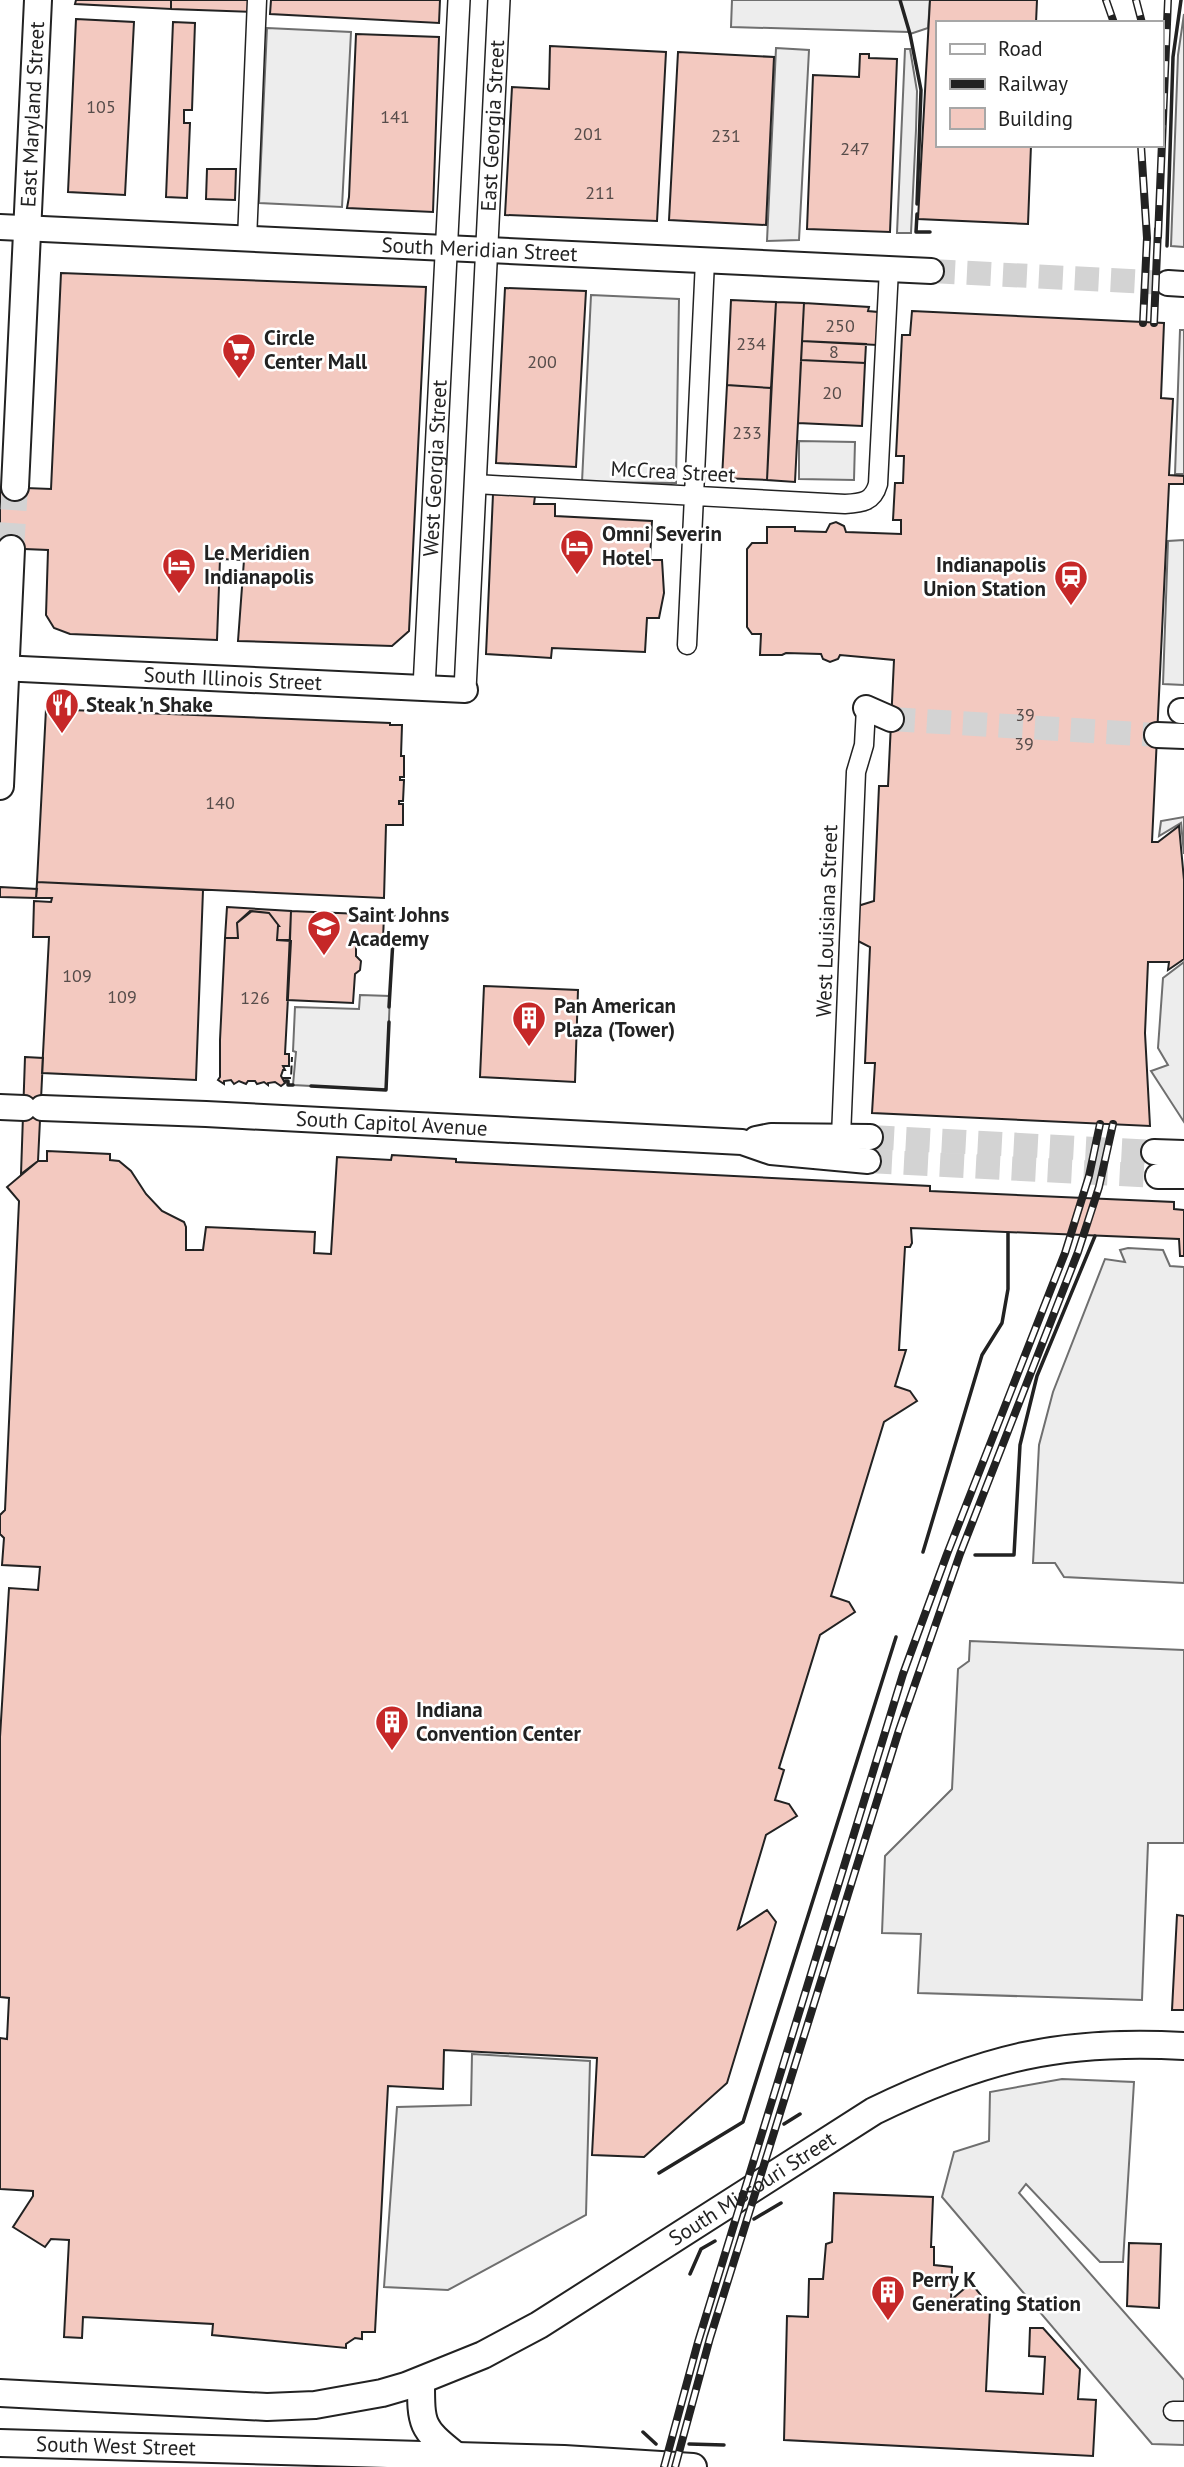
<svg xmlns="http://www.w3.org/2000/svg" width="1184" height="2467" viewBox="0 0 1184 2467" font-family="'PT Sans',sans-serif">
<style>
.parking{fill:#ededed;stroke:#6f6f6f;stroke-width:2}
.building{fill:#f3c9c0;stroke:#222;stroke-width:2}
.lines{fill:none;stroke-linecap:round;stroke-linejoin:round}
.secondary-tunnel{stroke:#d3d3d3;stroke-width:24;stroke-dasharray:24 12;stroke-linecap:butt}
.primary-tunnel{stroke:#d3d3d3;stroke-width:26;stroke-dasharray:26 13;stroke-linecap:butt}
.minor-casing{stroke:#222;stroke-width:21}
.tertiary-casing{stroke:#222;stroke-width:24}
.secondary-casing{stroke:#222;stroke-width:28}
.primary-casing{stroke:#222;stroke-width:30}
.minor{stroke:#fff;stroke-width:18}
.tertiary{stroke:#fff;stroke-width:21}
.secondary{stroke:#fff;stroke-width:24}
.primary{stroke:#fff;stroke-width:26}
.rail-casing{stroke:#222;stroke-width:8}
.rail{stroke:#fff;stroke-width:5;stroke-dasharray:16;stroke-linecap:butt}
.fence{stroke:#222;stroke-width:2;stroke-dasharray:9 3.5;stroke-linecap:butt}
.wall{stroke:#222;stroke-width:3.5}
.labels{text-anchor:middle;stroke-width:5;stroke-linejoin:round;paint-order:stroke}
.number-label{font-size:18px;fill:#564c4a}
.street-label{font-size:21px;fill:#222;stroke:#fff}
.poi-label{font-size:21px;font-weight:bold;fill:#222;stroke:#fff;text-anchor:start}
</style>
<rect width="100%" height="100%" fill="#fff"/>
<path class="parking" d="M732 0H930L928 28 910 34 909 32 731 27Z
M1184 14V247L1171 246 1178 55Z
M267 28 351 32 342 207 259 203Z
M776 48 809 50 799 240 767 241Z
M905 49H910L917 91 916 130 911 233H897Z
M591 295 679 299 676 483 582 482Z
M1180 330H1184V474H1175Z
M799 441 855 442 854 480 799 479Z
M1184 540V685L1163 684 1168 541Z
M1184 817V854L1181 823 1159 836 1161 821Z
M1184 962V1122L1151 1071 1168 1065 1158 1048 1163 978Z
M360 995 390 996 386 1090 293 1085 296 1052 293 1051 295 1007 359 1009Z
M1128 1248 1163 1250 1170 1266 1184 1267V1583L1064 1577 1055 1563H1033L1039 1445 1053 1392 1105 1259 1125 1262 1120 1250Z
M970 1641 1184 1650V1843H1148L1142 2000 918 1993 921 1934 882 1933 885 1856 952 1789 958 1669 969 1661Z
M472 2054 590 2061 586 2215 448 2290 384 2287 397 2107 471 2105Z
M1062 2079 1134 2082 1123 2262H1100L1026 2184 1019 2193 1184 2380V2445L1152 2444 942 2197 954 2152 989 2141 990 2092Z"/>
<path class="building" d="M76 0H171V9L75 4Z
M171 0H255L254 12 171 9Z
M271 0H440L439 23 270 14Z
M930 0H1037L1036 23H937V145H1031L1028 224 918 219Z
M76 19 134 22 125 195 68 192Z
M173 22 195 23 192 110H184V123H190L187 198 166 197Z
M356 34 439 37 433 212 347 208 349 197Z
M550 46 666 52 657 221 505 215 512 87 549 89Z
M678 52 774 57 766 225 669 220Z
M860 54H869V58L897 59 890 232 807 229 813 75 859 77Z
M207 169H236L235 200 206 199Z
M61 273 426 287 409 631 392 646 238 641 244 560 220 559 217 640 70 634 54 628 46 615 48 550 0 548V487L51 489Z
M505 288 586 291 576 467 496 463Z
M731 300 776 302 771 388 727 385Z
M776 302 804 303 795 482 767 480Z
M804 303 869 307 868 311 878 312 877 345 802 341Z
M912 311 1164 323 1161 398 1173 399 1169 475 1184 476V484H1169L1152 842H1158L1179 826 1184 880V959L1168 970 1169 962H1148L1145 1033 1150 1126 872 1113 875 1063H865L870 947 858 941 855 909 861 905 874 901 879 786H888L894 660 840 655 838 659 830 662 823 659 821 654 786 653 782 655H760L761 634H752L747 627V549L752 543H767V527H795V531L826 532 830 524 836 522 844 526 846 532 901 534V520H893L895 483H903L904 456H896L902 335H910Z
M802 341 866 344 865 363 801 360Z
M801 360 865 363 862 426 798 423Z
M727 385 771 388 767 480 722 478Z
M493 494 535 496 534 504H555V516L652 521 650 560H662L664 593 659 618H647L645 652 552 648 551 658 486 654Z
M46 709 390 723V725H402L401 756H404V777H400V780H404L403 801H399V804H403V825H386L384 898 37 882Z
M37 882 203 890 196 1080 42 1073 49 937H33L34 901 51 902 52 898H36Z
M0 887 37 889 36 898 0 897Z
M227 907 291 911 290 940H277L278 926H279L269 913 252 911 237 923 238 938H225Z
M250 911 269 913 279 926H278L277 940 291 941 285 1054H289V1066H283L285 1070H283L281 1076 285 1083 281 1086 275 1082 268 1083V1085L264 1082 257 1084 255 1081H248L246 1084 239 1081 234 1084 231 1080 224 1081V1084L218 1080 220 1077V1040L225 938H238L237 923Z
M291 911 384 915 383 940 356 939V956L361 961 360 970 355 974 353 1003 287 1000Z
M484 986 578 990 575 1082 480 1077Z
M25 1057 43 1058 38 1161 21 1174Z
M47 1151 110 1154V1160L119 1161 131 1171 146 1194 162 1211 184 1222 186 1227V1250H203L206 1227 315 1232 314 1253 331 1254 337 1157 391 1160 392 1155 456 1159V1162L930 1186V1191L1174 1202V1209L1184 1210V1256H1180L1179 1239 911 1228 912 1243 910 1247H905L899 1350H906L895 1386 910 1391 917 1401 884 1422 831 1596 849 1602 855 1612 820 1635 779 1768 784 1770 775 1800 789 1804 797 1816 766 1835 738 1929 767 1910 776 1922 727 2083 644 2157 592 2155 597 2058 444 2050 443 2089 388 2086 375 2332H362V2339L355 2338 346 2344V2348L212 2335 213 2324 83 2317 82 2338 64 2337 69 2240 51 2239 45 2247 13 2227 33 2196V2191L0 2189V2038L7 2039 9 1998 0 1997V1737L9 1588 38 1590 40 1567 2 1565 4 1538 0 1534V1515L5 1510 19 1201 7 1187 38 1161H47Z
M1177 1915 1184 1916V2010H1172Z
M834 2193 933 2197 931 2247H934V2265L952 2267 951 2300 971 2283 988 2304V2309H990L986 2391 1043 2394 1045 2357 1029 2356 1030 2328H1043L1080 2369 1078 2399 1096 2400 1093 2456 784 2440 787 2316 808 2317 809 2279H823L826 2244 832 2242Z
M1129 2243 1161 2244 1159 2308 1127 2306Z"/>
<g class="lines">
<path class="secondary-tunnel" d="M931 271 1168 283
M891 719 1157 735
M870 1137 1154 1152
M868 1161 1158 1176"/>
<path class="primary-tunnel" d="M11 549 15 487"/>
<g class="minor-casing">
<path id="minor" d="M247 240 257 0
M475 484 845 504C862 503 873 502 878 484L889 269
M687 645 705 261
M841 1137 856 772 864 745 866 708
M1173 2411H1184"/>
</g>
<g class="tertiary-casing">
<g id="tertiary">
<path id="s1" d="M424 688 459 0"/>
<path id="s2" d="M465 690 499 0"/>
</g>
</g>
<g class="secondary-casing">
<g id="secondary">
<path id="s3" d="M0 227 931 271"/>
<path d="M1168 283 1184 284"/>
<path id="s4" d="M0 668 465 690"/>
<path d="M866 708 891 719"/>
<path d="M1181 711H1184"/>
<path d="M1157 735 1184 736"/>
<path d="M0 1107 24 1108"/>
<path id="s5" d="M42 1108 206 1114 742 1142 771 1152 868 1161"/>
<path d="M756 1139 771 1136 870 1137"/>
<path d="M1154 1152 1184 1153"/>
<path d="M1158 1176H1184"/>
</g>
</g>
<g class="primary-casing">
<g id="primary">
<path id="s6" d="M15 487 38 0"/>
<path d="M0 786 11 549"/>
<path d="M421 2381C421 2425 421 2428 455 2455"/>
<path id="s7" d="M0 2393 267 2407 315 2405 382 2393 406 2386 483 2355 539 2325 874 2111C983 2058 1062 2039 1184 2046"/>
<path id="s8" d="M0 2443 564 2459 693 2467"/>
</g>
</g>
<use href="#minor" class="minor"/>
<use href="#tertiary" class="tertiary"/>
<use href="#secondary" class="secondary"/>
<use href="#primary" class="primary"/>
<g class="rail-casing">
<path id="rail" d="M1106 0 1114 23
M1136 0 1142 23
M1141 145 1147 238 1143 323
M1158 237 1168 0
M1154 323 1158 229
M664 2467 698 2342 903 1674 947 1554 1065 1253 1089 1176 1100 1124
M675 2467 710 2338 745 2226 899 1730 960 1554 1078 1252 1099 1187 1113 1124"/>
</g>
<use href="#rail" class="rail"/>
<path class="fence" d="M282 1078H291L292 1057"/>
<path class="wall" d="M900 0 910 34 921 90 917 204
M917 214 916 232H930
M1167 246 1173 57 1181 0
M384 915H394
M383 940H393L389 1007
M285 1081H288V1085H293
M311 1086 386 1090 389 1022
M923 1552 982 1355 1002 1323 1008 1289V1233
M975 1555H1014L1020 1445 1037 1376 1095 1236
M784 2124 800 2114
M659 2173 743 2122 896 1637
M754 2219 781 2203
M690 2274 701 2249 715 2241
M643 2432 656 2444
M689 2444 724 2445"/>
</g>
<defs>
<g id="supermarket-pin" transform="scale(1.75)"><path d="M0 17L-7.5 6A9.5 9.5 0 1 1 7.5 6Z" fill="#c62828" stroke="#fff"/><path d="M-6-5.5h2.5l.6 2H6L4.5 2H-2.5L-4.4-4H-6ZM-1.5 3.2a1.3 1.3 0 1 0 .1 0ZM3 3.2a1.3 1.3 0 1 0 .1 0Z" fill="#fff"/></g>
<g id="hotel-pin" transform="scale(1.75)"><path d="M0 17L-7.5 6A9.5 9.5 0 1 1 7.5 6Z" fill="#c62828" stroke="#fff"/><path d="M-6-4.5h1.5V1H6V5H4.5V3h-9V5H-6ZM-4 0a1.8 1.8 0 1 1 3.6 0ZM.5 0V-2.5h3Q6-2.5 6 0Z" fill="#fff"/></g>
<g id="station-pin" transform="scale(1.75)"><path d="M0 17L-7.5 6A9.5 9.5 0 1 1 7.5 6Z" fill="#c62828" stroke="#fff"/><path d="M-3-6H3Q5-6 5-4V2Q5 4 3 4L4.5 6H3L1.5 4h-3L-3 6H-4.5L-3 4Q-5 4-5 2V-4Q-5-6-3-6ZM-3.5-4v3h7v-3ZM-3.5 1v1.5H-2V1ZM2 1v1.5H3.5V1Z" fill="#fff"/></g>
<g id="restaurant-pin" transform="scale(1.75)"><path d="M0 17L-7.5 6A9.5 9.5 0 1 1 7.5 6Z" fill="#c62828" stroke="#fff"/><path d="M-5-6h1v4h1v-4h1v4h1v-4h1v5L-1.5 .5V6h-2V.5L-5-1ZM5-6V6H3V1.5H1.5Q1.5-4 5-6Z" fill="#fff"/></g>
<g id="school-pin" transform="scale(1.75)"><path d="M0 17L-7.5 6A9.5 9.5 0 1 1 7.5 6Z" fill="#c62828" stroke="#fff"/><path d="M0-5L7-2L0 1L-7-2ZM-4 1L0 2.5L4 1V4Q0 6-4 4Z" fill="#fff"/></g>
<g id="building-pin" transform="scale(1.75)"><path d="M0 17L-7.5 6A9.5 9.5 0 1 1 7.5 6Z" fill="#c62828" stroke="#fff"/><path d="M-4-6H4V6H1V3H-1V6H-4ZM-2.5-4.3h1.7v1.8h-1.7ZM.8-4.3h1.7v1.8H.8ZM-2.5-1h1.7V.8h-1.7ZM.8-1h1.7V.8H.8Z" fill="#fff"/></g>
</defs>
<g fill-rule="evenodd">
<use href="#supermarket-pin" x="239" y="350"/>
<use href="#hotel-pin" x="577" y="546"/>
<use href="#hotel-pin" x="179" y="565"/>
<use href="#station-pin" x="1071" y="577"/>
<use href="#restaurant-pin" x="62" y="705"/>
<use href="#school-pin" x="324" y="927"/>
<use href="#building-pin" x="529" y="1018"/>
<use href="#building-pin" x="392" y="1722"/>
<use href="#building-pin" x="888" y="2292"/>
</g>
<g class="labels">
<g class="number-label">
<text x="101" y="113">105</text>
<text x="395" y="123">141</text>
<text x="588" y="140">201</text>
<text x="726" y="142">231</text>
<text x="855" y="155">247</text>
<text x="600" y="199">211</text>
<text x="840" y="332">250</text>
<text x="751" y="350">234</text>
<text x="834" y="358">8</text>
<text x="542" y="368">200</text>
<text x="832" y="399">20</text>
<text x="747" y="439">233</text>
<text x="1025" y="721">39</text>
<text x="1024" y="750">39</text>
<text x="220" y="809">140</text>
<text x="77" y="982">109</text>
<text x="122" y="1003">109</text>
<text x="255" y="1004">126</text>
</g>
<g class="street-label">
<text dy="7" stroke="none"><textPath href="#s6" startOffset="373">East Maryland Street</textPath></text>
<text dy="7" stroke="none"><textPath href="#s2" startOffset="565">East Georgia Street</textPath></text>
<text dy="7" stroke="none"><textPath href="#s3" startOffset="480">South Meridian Street</textPath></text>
<text dy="7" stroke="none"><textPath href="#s1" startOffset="220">West Georgia Street</textPath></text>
<text transform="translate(673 472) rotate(3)" y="7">McCrea Street</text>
<text dy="7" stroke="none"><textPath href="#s4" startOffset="233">South Illinois Street</textPath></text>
<text transform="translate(827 921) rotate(-88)" y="7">West Louisiana Street</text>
<text dy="7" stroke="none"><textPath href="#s5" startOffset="350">South Capitol Avenue</textPath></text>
<text dy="7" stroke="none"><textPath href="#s7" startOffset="808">South Missouri Street</textPath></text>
<text dy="7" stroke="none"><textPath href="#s8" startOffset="116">South West Street</textPath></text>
</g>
<g class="poi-label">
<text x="264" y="345">Circle<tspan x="264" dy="24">Center Mall</tspan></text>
<text x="602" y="541">Omni Severin<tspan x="602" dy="24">Hotel</tspan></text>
<text x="204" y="560">Le Meridien<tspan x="204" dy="24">Indianapolis</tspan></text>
<text x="1046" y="572" text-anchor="end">Indianapolis<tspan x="1046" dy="24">Union Station</tspan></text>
<text x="86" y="712">Steak 'n Shake</text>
<text x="348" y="922">Saint Johns<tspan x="348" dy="24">Academy</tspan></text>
<text x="554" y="1013">Pan American<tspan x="554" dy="24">Plaza (Tower)</tspan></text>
<text x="416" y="1717">Indiana<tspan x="416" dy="24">Convention Center</tspan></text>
<text x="912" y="2287">Perry K<tspan x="912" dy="24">Generating Station</tspan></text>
</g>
</g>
<rect x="936" y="21" width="228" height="126" fill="#ffffff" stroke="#a7a7a7" stroke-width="2"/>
<rect x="950" y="44" width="35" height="10" fill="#ffffff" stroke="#a7a7a7" stroke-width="2"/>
<text x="998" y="56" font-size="21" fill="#222222">Road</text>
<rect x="950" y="79" width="35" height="10" fill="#222222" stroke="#a7a7a7" stroke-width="2"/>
<text x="998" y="91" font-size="21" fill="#222222">Railway</text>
<rect x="950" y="108" width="35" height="21" fill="#f3c9c0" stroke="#a7a7a7" stroke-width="2"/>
<text x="998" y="126" font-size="21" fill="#222222">Building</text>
</svg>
